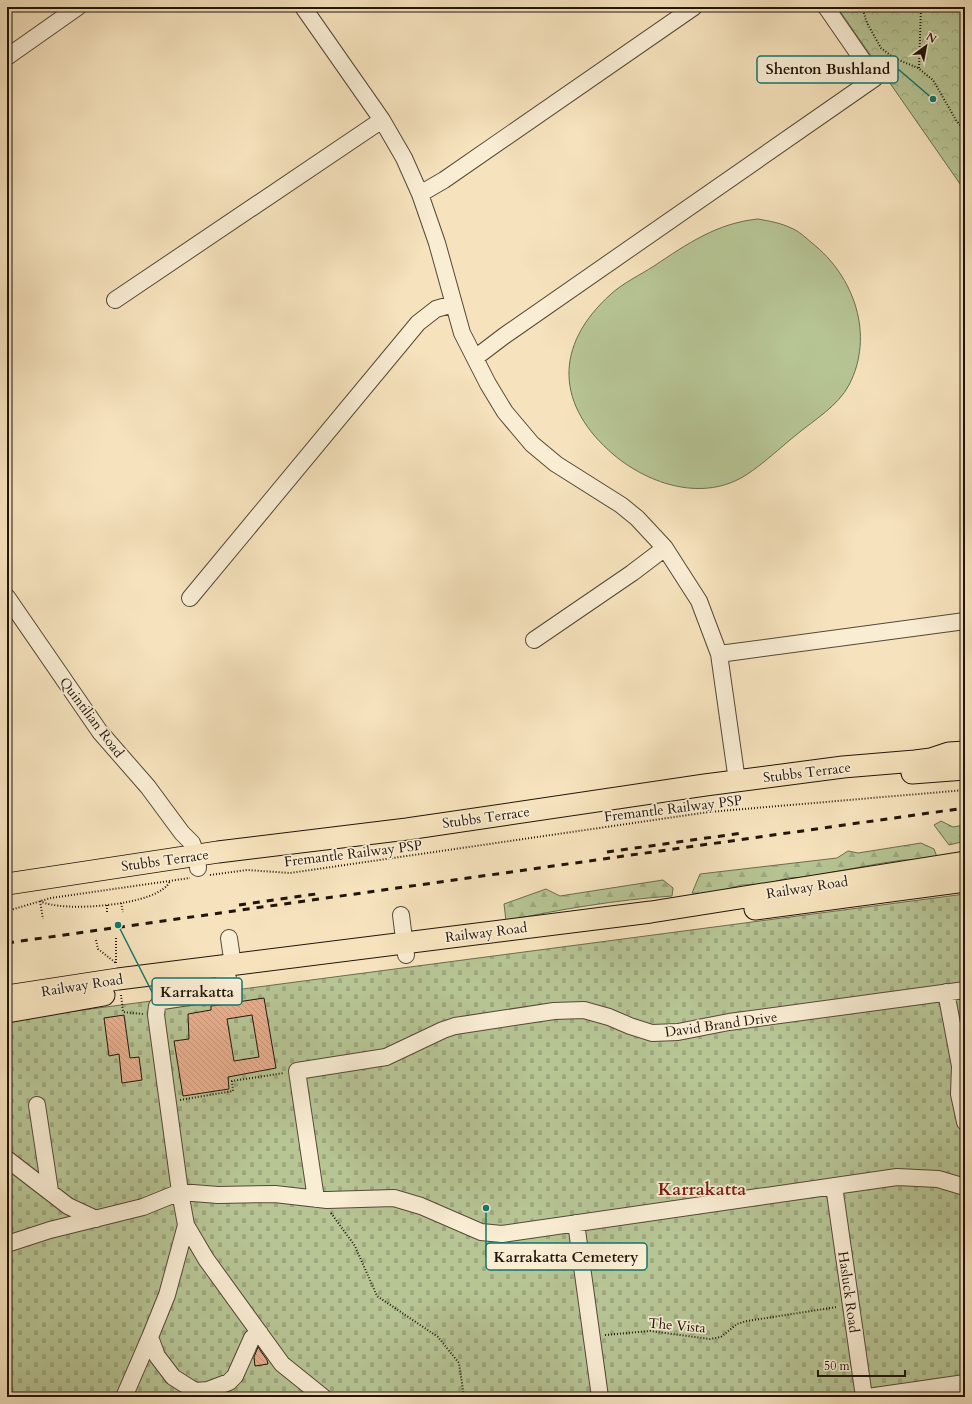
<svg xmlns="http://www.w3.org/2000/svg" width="972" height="1404" viewBox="0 0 972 1404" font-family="Cardo,serif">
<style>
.forest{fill:url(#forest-firs);stroke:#6c6c4f}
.cemetery{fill:url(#cemetery-stones);stroke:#6c6c4f}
.park{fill:url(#park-crowns);stroke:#6c6c4f}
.pitch{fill:#b7c595;stroke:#6c6c4f}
.building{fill:url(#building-back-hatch);stroke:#211409;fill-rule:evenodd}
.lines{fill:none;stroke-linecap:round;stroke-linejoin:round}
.minor-casing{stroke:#564836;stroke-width:18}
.major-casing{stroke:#211409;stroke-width:23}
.path{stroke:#211409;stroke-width:2;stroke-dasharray:1 2;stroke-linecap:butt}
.minor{stroke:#f9edd4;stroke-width:16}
.major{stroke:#f6e3bd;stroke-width:21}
.rail{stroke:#211409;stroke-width:3;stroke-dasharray:7 7;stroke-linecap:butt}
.labels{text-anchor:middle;stroke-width:3.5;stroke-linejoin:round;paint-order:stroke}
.street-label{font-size:14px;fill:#211409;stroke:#f9edd4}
.district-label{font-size:18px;font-weight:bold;fill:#7a1f14;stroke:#f9edd4}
.leader{fill:none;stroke:#0f766e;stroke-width:1.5}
.callout-dot{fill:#0f766e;stroke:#f9edd4;stroke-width:1.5}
.callout{fill:#f9edd4;stroke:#0f766e;stroke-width:1.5}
.callout-label{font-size:15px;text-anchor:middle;font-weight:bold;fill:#211409}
</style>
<defs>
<pattern id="forest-firs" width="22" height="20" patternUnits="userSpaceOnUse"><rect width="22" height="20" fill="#b7c595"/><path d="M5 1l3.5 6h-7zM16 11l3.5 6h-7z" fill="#9da87f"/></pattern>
<pattern id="cemetery-stones" width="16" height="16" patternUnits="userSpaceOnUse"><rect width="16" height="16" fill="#b7c595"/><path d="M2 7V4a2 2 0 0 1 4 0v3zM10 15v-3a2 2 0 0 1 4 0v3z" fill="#9da87f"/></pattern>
<pattern id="park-crowns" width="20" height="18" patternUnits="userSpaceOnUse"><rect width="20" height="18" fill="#b7c595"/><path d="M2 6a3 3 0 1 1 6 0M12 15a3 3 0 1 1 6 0" fill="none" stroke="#9da87f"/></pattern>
<pattern id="building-back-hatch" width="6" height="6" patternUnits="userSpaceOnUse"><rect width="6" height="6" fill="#e9af8e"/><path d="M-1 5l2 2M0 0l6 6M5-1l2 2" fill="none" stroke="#c89679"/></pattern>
</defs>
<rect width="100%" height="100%" fill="#f6e3bd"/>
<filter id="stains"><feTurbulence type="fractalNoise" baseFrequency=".005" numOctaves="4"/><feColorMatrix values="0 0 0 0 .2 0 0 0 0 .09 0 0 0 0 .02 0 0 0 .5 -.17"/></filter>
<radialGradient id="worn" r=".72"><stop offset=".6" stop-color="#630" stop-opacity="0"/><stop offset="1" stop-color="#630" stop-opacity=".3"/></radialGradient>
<path class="forest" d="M941 821 953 827 965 825V841L949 845 934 825Z
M921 843 934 849 937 857 926 860H903L877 864 807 877 787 878 768 884 742 885 708 894 692 893 700 874 837 858 848 851 858 853Z
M663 880 673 888 672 896C616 900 561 909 506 921L504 904 546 889 560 896Z"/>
<path class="cemetery" d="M965 894V1397H7V1020Z"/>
<path class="park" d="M837 7H965V191Z"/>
<path class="pitch" d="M758 219C769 221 781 223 791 228 799 231 806 238 812 243 854 276 875 335 849 385 838 406 814 420 796 435 780 448 763 464 746 475 704 502 650 485 614 455 556 406 553 346 611 294 623 283 640 275 654 266 687 244 717 223 758 219Z"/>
<path class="building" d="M264 998 276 1068 228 1077 229 1089 183 1096 174 1041 189 1039 188 1014 211 1010V1006ZM252 1015 259 1057 234 1061 227 1019Z
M124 1015 130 1058 139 1057 142 1080 122 1083 119 1054 109 1056 104 1018Z
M258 1347 267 1360 268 1364 255 1366 254 1357Z"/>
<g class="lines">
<g class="minor-casing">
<path id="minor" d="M303 7 382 120 404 158 420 194 437 243 462 333 488 384 505 412 532 444 556 464 621 505 637 518 665 548 699 601 719 654 737 781
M7 57 78 7
M420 194 444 180 694 7
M115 300 382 120
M475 358 504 336 875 78 826 7
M7 597 100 732 148 787 182 833 192 843 197 856 198 868
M190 598 418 323 436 309 453 304
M534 640 632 573 665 548
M719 654 965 621
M401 915 406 955
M229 938 233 965
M228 978 208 994 162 1001 157 1006 156 1015 180 1192 186 1225 167 1295 150 1337 157 1356 173 1377 195 1391 208 1390 229 1382 235 1376 252 1338 260 1333
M946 992 960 1066 959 1094 965 1122
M37 1105 50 1191
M7 1159 68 1206 96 1219
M834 1186 864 1397
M316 1199 297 1071 386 1057 443 1030 455 1026 554 1011 584 1010 609 1017 630 1026 652 1033 678 1032 729 1022 965 990
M576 1223 600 1397
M186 1225 206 1259 282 1364 323 1397
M7 1244 50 1230 143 1207 180 1192 218 1195 275 1194 327 1200 394 1198 421 1206 481 1232 502 1234 897 1177 938 1179 965 1187
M124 1397 150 1337
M868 1397 965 1383"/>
</g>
<g class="major-casing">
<path id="major" d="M912 773 965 769
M7 884 218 852 407 829 705 785 843 767 915 761 931 759 949 753 965 752
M755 909 965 881
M7 996 118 979 651 912 965 862
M7 1012 104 995"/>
</g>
<path class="path" d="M862 7 867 23 881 48 894 58 918 68 933 80 956 120 965 132
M919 68 921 7
M707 801 709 812
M210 875 247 870 290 873 709 812 965 790
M40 901C61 913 160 906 170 881
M40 901 43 919
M121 903 123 912
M107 905V914
M7 911 51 898 190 878
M96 940 98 949 116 963
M116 963V937
M121 995 123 1012 143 1014
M180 1100 233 1091 232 1081 284 1073
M331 1213 355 1246 377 1296 438 1337 459 1363 464 1397
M605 1335 650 1331 710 1339 721 1337 737 1324 747 1321 837 1307"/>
<use href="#minor" class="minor"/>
<use href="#major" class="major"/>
<path class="rail" d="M607 852 742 833
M239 905 316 894
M7 943 965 808"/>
</g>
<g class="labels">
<g class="street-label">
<text transform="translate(92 717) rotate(53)" y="5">Quintilian Road</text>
<text transform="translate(807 772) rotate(-7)" y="5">Stubbs Terrace</text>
<text transform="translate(673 808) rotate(-7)" y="5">Fremantle Railway PSP</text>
<text transform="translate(486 817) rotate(-8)" y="5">Stubbs Terrace</text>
<text transform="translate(353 853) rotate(-7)" y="5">Fremantle Railway PSP</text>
<text transform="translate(165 860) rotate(-8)" y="5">Stubbs Terrace</text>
<text transform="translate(807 887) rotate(-9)" y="5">Railway Road</text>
<text transform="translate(486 932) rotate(-7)" y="5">Railway Road</text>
<text transform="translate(82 985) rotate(-9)" y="5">Railway Road</text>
<text transform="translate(721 1024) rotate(-8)" y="5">David Brand Drive</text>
<text transform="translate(849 1292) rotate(82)" y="5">Hasluck Road</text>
<text transform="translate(677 1325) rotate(5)" y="5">The Vista</text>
</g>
<g class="district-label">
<text x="702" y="1195">Karrakatta</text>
</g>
</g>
<path class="leader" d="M933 99L898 69M118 925L152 992M486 1208L486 1257"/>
<g class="callout-dot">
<circle cx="933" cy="99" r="4"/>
<circle cx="118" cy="925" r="4"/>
<circle cx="486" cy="1208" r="4"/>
</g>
<g class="callout">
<rect x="757" y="56" width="141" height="27" rx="4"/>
<rect x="152" y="978" width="90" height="27" rx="4"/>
<rect x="486" y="1243" width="161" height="27" rx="4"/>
</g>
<g class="callout-label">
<text x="828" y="74">Shenton Bushland</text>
<text x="197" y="997">Karrakatta</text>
<text x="566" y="1262">Karrakatta Cemetery</text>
</g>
<rect width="972" height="1404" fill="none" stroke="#f6e3bd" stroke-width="24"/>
<rect x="8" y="8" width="956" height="1388" fill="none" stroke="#211409" stroke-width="2"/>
<rect x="12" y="12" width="948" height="1380" fill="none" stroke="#211409"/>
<g transform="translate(926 46) rotate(32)" stroke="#f9edd4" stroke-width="3" paint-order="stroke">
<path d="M0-3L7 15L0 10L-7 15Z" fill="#211409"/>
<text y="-6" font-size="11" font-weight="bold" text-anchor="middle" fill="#211409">N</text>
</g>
<path d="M818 1370v6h87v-6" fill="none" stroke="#211409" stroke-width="2"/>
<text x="824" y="1370" font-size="12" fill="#211409" stroke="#f9edd4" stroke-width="3" paint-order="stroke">50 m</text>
<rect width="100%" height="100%" filter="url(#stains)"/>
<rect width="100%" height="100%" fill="url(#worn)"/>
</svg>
